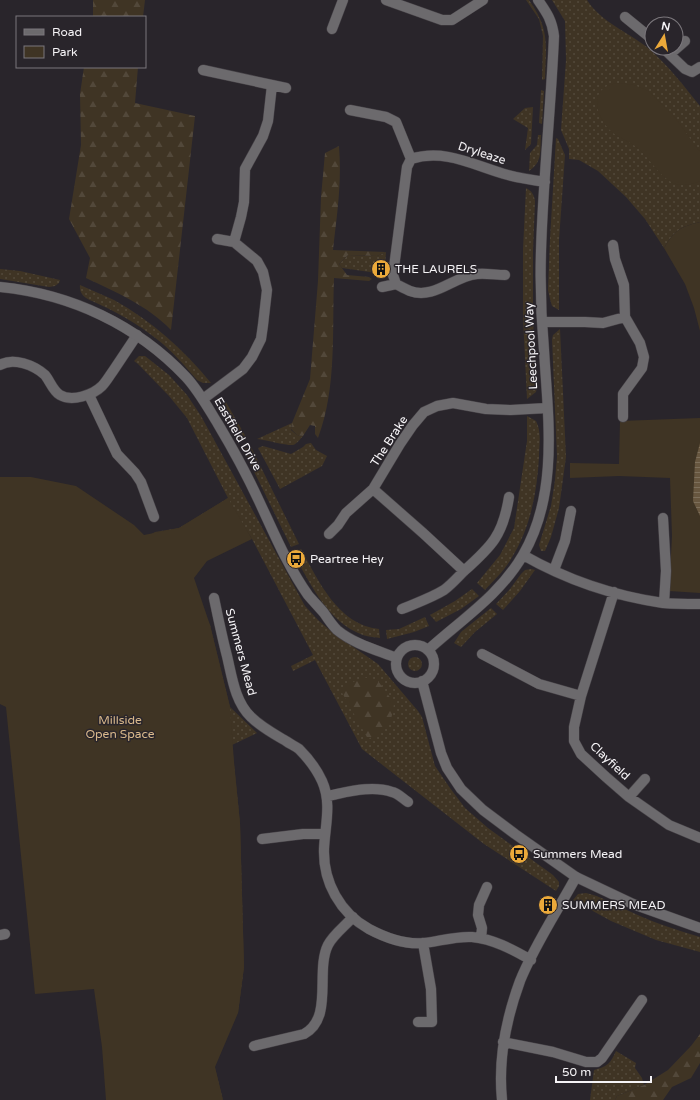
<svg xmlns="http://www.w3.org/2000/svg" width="700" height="1100" viewBox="0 0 700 1100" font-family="'Varela Round',sans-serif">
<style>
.grass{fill:url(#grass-dots)}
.forest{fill:url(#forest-firs)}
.green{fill:#3f3424}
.water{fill:url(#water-rules)}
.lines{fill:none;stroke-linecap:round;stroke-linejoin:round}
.minor-casing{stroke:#464247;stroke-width:11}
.tertiary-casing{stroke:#464247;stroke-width:11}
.minor{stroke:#6c6a6d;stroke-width:10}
.tertiary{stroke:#6c6a6d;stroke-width:10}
.labels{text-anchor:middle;stroke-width:3;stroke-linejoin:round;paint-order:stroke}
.street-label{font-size:12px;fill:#f5f3f6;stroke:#29252b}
.poi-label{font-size:12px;fill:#f5f3f6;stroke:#29252b;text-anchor:start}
.park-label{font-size:12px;fill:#dab98c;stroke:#29252b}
</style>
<defs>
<pattern id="grass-dots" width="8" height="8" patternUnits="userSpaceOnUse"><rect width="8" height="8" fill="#3f3424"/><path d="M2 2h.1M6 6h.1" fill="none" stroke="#52483a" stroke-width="1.8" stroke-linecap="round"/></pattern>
<pattern id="forest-firs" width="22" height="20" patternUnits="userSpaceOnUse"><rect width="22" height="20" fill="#3f3424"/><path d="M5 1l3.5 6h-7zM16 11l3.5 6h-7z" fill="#52483a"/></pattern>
<pattern id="water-rules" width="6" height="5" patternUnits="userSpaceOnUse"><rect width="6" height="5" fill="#67563f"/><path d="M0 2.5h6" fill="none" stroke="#7d6f5b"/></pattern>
</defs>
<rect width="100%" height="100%" fill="#29252b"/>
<path class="grass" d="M526 0H529C550 30 546 44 545 79L542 80 543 36 539 19Z
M552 0H587C601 22 628 32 648 48 668 65 684 86 700 106V222C680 227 675 230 664 248L645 219 626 197 598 171 579 160 569 159V149L561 130 566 60 565 21Z
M541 90 544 91 542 124 539 123Z
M533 107 531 144 525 150 528 128 513 119 525 108Z
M538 135H541C540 150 543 162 529 171L530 153 537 145Z
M556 138 558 139 565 155 559 240V310L552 306 550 299 548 290 550 239Z
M526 188C532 191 534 195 535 201L533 251V321L537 387 536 392 527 399 523 318V249Z
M386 252 385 266 378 265 377 273 342 268 339 264 348 255 377 256Z
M0 269 20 271 60 280 59 283 55 286 49 287 0 279Z
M80 285C91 290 103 295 114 300 152 321 184 350 211 383H203L197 380C185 366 172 351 158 340 138 324 115 311 92 301 85 298 79 294 80 285Z
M560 329 566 457 559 508 551 537 545 551H541L539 545 551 506 555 480 557 457 552 339 553 335Z
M139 356H145L169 375 187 395 201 416 305 606 318 620 333 633 378 664 418 711 422 717 435 766 450 788 465 808 488 828 553 875 559 882V886L556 891 484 844 362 749 315 660 293 671 291 666 313 655 252 539 243 525 209 541 185 585 210 625 230 707 257 733 232 745 240 823 244 967 238 1013 202 1017 223 1100 0 627 155 532 179 528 228 498 187 418 169 396 138 364 134 361Z
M223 397 246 437 238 441 220 410 219 404Z
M527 416 536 421C542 432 539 446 539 457 537 493 530 529 511 559 504 571 494 580 485 590L477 583 500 555 514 528 527 441Z
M292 423 291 430 297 435 303 436C300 439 297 444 293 445 288 446 266 440 257 439Z
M311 443 316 450 327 456 322 466 280 489 258 448 263 446 291 454 303 447 306 444Z
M251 447 299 544 291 547 243 449Z
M301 549C318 580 338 625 379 629L380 638C372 637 363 636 356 632 325 617 309 581 293 553Z
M531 569 535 570 520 591 503 610 496 604 510 589 521 574 525 570Z
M472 589 479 596 461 609 436 622 430 615 455 601Z
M491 608 497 614 475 632 461 647 454 643 461 632Z
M425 617 429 626 414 632 387 639 386 630 399 629Z
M408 664a7 7 0 1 1 14 0a7 7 0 1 1-14 0Z
M586 893C601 896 615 905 629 911 652 922 676 930 700 937V952L656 940 611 921 573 900 578 894Z
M616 1051 636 1063 635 1068 642 1078 644 1085 617 1096 615 1100H590L594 1070C608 1066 610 1064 616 1051Z"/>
<path class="forest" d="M93 0H145L143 17H93Z
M84 67H138L135 103 195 116 171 330C148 306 116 292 86 278L90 258 69 219 81 145 80 94Z
M339 146C342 183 337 214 333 250L386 252 377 256 348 255 339 264 347 275 369 277 372 279 369 281 334 278C332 331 337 388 318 438L315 434V426L310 425 303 436 297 435 291 429 292 423 310 379 318 281 321 197 325 153Z
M363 677 378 681 394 703C391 725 389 729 368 739L340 689Z
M700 1034V1063L691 1078 672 1087 663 1100H615L617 1096 644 1085 668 1070 691 1046Z"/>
<path class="green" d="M617 83 634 85 648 91 673 115 700 152V181C694 184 683 186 676 184 661 179 650 159 639 149 631 142 621 139 613 133 595 117 587 88 617 83Z
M700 222V331L694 308 685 284 664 248C675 230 680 227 700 222Z
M700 418V593L669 591 672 536 670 478 619 476 570 478V463L619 464 620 421Z
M0 477H31L76 486 134 525 144 535 179 528 228 498 252 539 207 561 194 578 210 625 230 707 234 762 240 823 244 967 238 1013 215 1067 223 1100H106L102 1047 94 989 35 994 6 707 0 704Z"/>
<path class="water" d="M700 443V516L693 501 695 462Z"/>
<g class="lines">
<g class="minor-casing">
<path id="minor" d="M386 0 442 20H452L483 0
M625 17 652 39
M332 29 343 0
M663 48 685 69 692 72 700 67
M670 54 685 41
M203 70 286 88
M350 110 386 117 396 122 411 159
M234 242 241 217 244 202 245 169 263 136 268 121 272 85
M613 245 615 259 624 285 625 317 640 343 644 357 642 368 623 394V417
M396 284 393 275 407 167 411 159C445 148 475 166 508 175 520 178 532 180 545 182
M382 287 396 284C400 286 405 289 410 291 434 300 454 276 477 274 486 273 496 275 505 275
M542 322H585L603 323 625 317
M0 365C13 357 34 365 45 375 50 381 53 391 60 395 72 402 93 395 102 386 106 382 110 375 113 371 121 359 129 347 137 335
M89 395 117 454 135 473 141 482 154 517
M203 399 243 369 252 357 261 339 263 325 267 290 263 272 257 261 234 242 217 239
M373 489 423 533 464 571
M663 518 666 571 664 603
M329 534 338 525 346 513 373 489 400 444 413 425 424 412 437 406 453 403 486 409 511 410 547 408
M523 555C565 579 615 596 663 603 675 604 688 604 700 604
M554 570 565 541 571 511
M614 592 581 696 574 727V741L581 754 606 777 629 797 669 825 700 838
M214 598C218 617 222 637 227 656 232 677 235 702 251 717 261 727 274 734 286 741 290 744 295 746 299 749 307 757 317 770 322 781 332 803 325 826 324 849 323 882 340 913 369 929 386 938 405 945 424 943 440 941 456 936 472 937 493 939 512 949 531 960
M402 609C416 603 431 598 444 590 451 585 458 577 464 571 492 546 503 535 509 497
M428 650C461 620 500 595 523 555 559 493 548 418 544 350 541 317 540 284 541 251 543 179 551 108 554 36 552 20 547 13 538 0
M482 654 539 684 581 696
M327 796C348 792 372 785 392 792 398 793 403 799 408 802
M629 797 645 779
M262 839 303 834H325
M0 935 5 934
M481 938 482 928 478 915 479 905 487 887
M418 1022H432L431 989 423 943
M503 1042 553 1052 586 1062H597L602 1058 642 1000
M254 1046 304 1034C334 1018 315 971 328 945 333 935 345 926 353 917
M502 1100C498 1060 506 1019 520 981 534 946 558 910 576 877"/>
</g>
<g class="tertiary-casing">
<path id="tertiary" d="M0 287C71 294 137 325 186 377 199 391 208 408 218 424 233 449 247 475 259 501 274 533 288 567 308 595 313 601 319 607 324 613 328 619 332 625 337 630 354 644 377 650 397 658
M396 664a19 19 0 1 1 38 0a19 19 0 1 1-38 0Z
M422 681 441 753 447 768 461 789 483 810 515 834 576 877 633 904 700 928"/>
</g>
<use href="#minor" class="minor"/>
<use href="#tertiary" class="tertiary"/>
</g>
<defs>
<g id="building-disc" transform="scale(1)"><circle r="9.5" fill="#eba93a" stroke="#29252b"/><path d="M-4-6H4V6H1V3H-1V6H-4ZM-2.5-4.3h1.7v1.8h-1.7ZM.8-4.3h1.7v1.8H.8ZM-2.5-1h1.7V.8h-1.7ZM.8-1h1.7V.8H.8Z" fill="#111"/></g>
<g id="bus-disc" transform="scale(1)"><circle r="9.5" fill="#eba93a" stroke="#29252b"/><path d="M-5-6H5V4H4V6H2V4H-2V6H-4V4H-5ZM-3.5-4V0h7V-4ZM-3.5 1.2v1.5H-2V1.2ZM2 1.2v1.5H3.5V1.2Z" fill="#111"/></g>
</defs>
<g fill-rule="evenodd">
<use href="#building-disc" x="381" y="269"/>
<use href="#bus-disc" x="296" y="559"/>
<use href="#bus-disc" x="519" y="854"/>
<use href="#building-disc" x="548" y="905"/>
</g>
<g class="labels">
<g class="street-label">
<text transform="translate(482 153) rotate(18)" y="4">Dryleaze</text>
<text transform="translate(531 346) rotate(-93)" y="4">Leechpool Way</text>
<text transform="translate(238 434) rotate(60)" y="4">Eastfield Drive</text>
<text transform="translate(389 441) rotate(-57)" y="4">The Brake</text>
<text transform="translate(241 652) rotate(75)" y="4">Summers Mead</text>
<text transform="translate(610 761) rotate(43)" y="4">Clayfield</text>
</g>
<g class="poi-label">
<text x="395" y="273">THE LAURELS</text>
<text x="310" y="563">Peartree Hey</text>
<text x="533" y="858">Summers Mead</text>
<text x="562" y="909">SUMMERS MEAD</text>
</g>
<g class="park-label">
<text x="120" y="724">Millside<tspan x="120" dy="14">Open Space</tspan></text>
</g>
</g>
<rect x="16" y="16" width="130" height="52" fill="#29252b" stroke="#7b777c"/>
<rect x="24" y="29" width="20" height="6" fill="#6c6a6d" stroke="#7b777c"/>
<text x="52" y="36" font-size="12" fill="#f5f3f6">Road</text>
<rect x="24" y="46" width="20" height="12" fill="#3f3424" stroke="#7b777c"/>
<text x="52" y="56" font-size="12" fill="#f5f3f6">Park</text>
<g transform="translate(664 36) rotate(11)"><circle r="19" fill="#29252b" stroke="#7b777c"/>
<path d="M0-3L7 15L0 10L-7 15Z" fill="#eba93a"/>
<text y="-6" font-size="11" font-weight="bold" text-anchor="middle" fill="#f5f3f6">N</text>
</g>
<path d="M556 1076v6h95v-6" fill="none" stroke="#f5f3f6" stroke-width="2"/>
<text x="562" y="1076" font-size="12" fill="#f5f3f6" stroke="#29252b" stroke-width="3" paint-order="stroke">50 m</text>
</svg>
